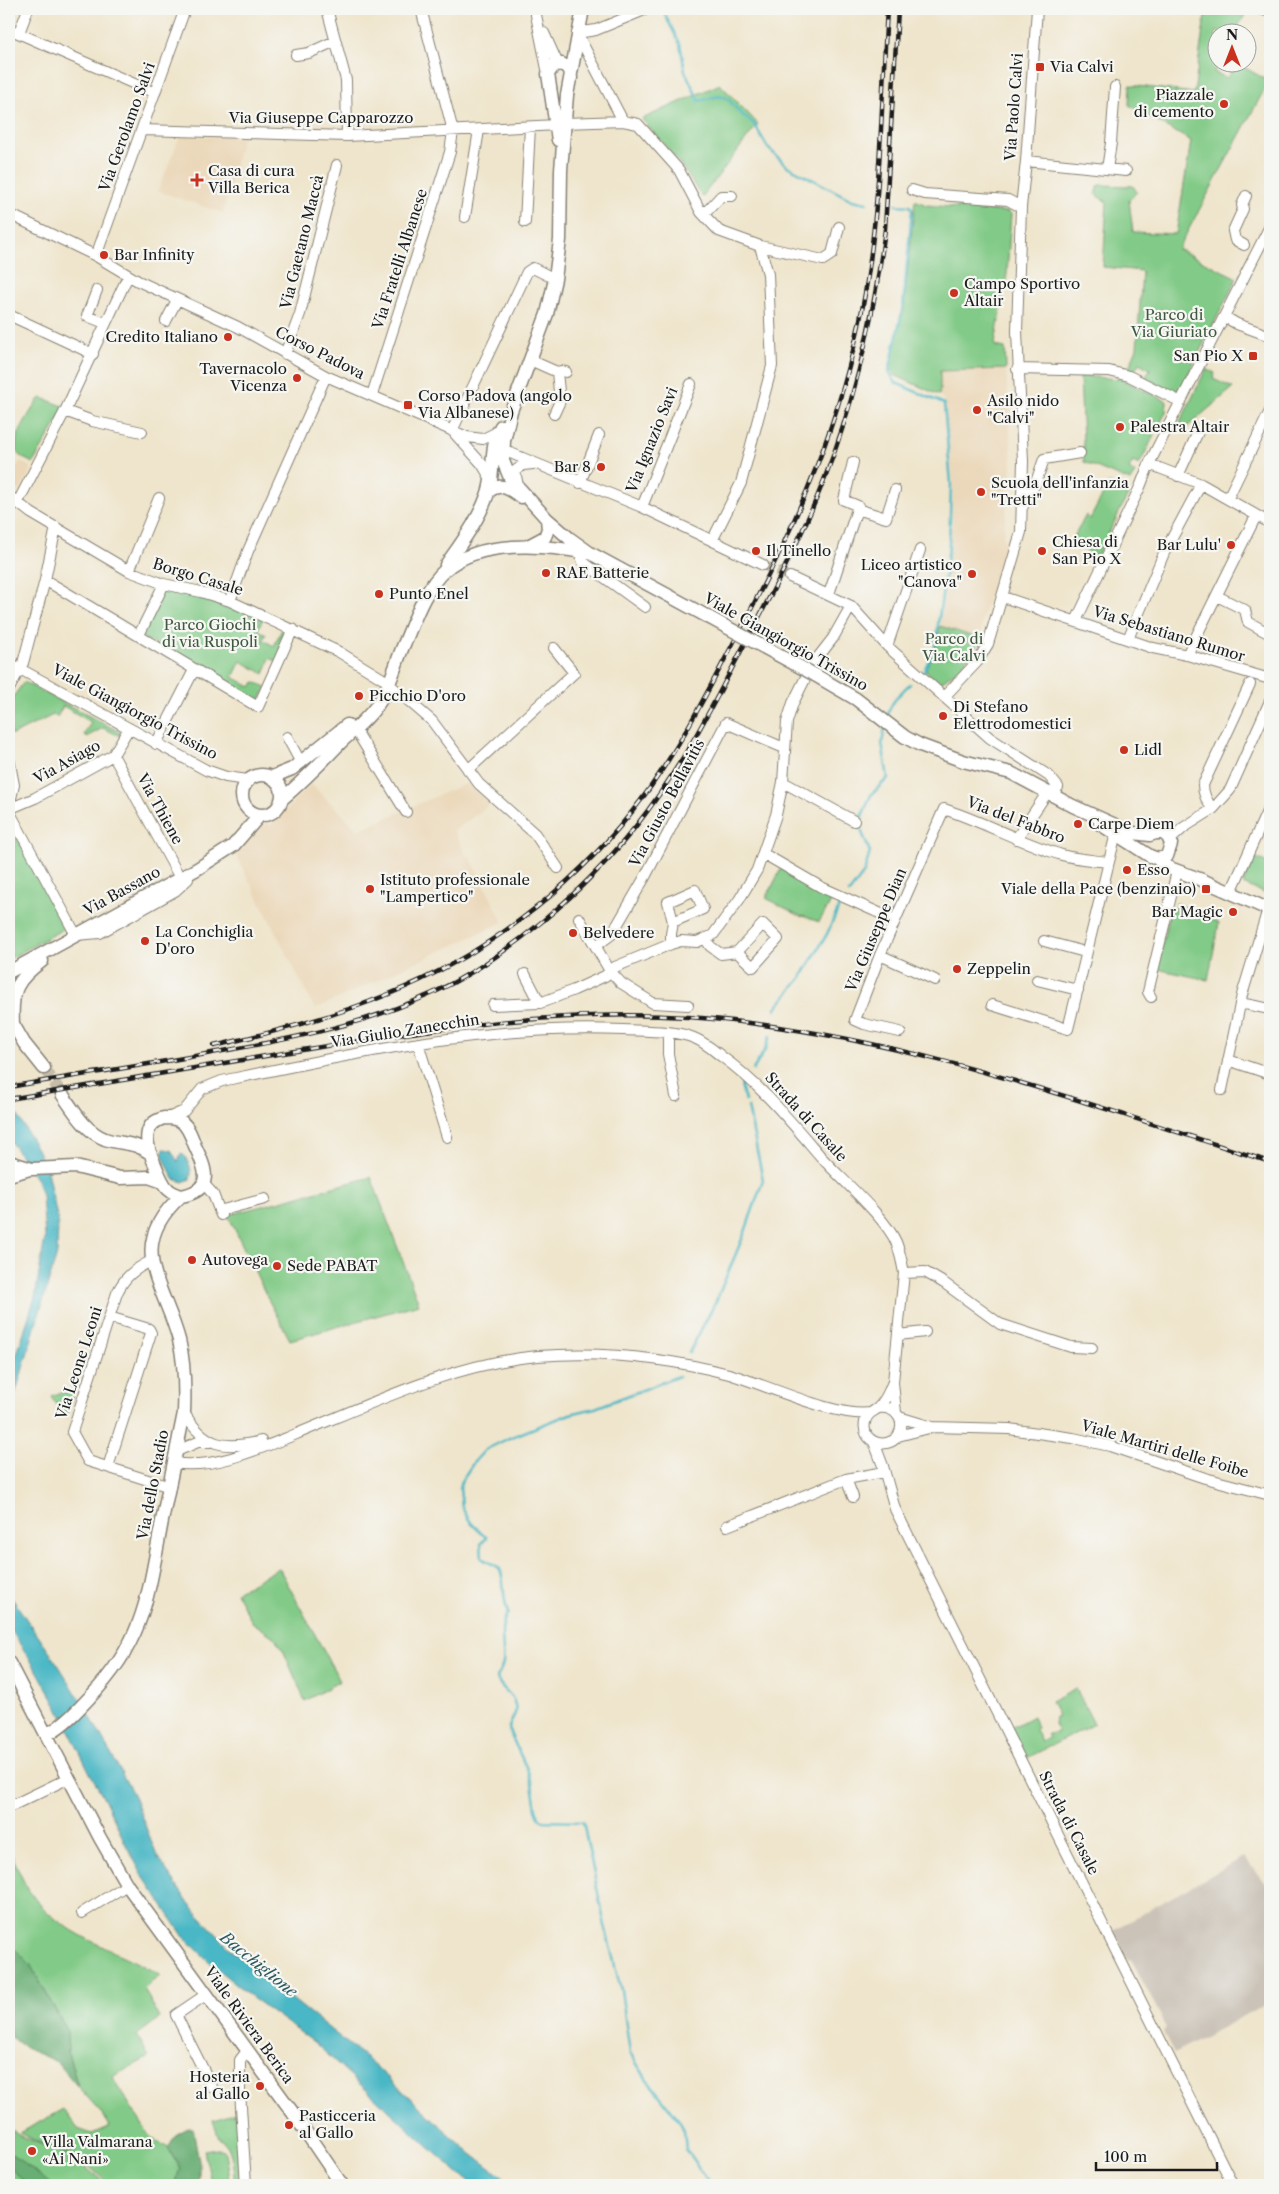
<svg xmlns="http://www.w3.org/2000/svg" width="1279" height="2194" viewBox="0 0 1279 2194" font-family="'Libre Caslon Text',serif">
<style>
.built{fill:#ebd8ba}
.industrial{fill:#cbc3b8}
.green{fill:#82ca87;stroke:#4f7352}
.forest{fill:#69ae74;stroke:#426548}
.water{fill:#4ab7c5;stroke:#336a70}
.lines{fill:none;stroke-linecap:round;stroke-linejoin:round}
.stream{stroke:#4ab7c5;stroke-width:2.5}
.minor-tunnel{stroke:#c5bda9;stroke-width:10;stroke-dasharray:10 5;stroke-linecap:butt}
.major-tunnel{stroke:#c5bda9;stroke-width:12;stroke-dasharray:12 6;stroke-linecap:butt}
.minor-casing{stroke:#868074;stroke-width:12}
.major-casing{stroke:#868074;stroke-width:15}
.minor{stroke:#fff;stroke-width:10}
.major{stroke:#fff;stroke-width:12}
.rail-casing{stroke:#1c1c1c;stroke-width:4.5}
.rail{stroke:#f6f6f2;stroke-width:2.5;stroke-dasharray:8;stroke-linecap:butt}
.major-bridge-casing{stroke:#868074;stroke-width:15;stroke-linecap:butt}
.major-bridge{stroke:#fff;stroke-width:12}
.poi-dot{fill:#c8321e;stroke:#f6f6f2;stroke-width:2}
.labels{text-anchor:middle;stroke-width:4.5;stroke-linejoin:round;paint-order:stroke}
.poi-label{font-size:15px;fill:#1c1c1c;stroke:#f6f6f2;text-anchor:start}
.street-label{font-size:15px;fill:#1c1c1c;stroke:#f6f6f2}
.park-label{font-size:15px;fill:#405941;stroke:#f6f6f2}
.water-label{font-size:16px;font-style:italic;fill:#2e5a60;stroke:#f6f6f2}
</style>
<rect width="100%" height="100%" fill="#f6f6f2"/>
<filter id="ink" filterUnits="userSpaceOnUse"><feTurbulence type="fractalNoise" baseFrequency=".02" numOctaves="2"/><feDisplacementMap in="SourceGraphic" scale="10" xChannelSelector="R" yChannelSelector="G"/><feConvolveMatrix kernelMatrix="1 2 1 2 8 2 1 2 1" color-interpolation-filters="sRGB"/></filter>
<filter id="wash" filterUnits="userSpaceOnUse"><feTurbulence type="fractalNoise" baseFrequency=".0096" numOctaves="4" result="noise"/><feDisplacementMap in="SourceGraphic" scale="20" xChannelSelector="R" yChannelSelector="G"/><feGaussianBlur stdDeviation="1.12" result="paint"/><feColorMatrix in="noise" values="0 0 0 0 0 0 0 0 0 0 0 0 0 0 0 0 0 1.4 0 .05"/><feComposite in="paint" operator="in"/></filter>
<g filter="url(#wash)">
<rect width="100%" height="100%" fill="#efe5cc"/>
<path class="built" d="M180 136 242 137 223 213 158 191Z
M1006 369 1012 466 1003 538 1005 542 982 620 981 639 940 626 951 547 953 484 945 404 943 399 939 395 940 390 939 371Z
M20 461 32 468 20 491 9 484V480Z
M467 783 490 804 454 831 467 857 469 855 503 922 315 1009 234 851 267 822 270 826 311 784 358 830Z"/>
<path class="industrial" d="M1244 1857 1270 1890V2002L1174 2053 1163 2032 1167 2028 1131 1959 1128 1960 1113 1930Z"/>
<path class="green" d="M1206 9H1235L1246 13 1235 32H1216V62L1219 63 1214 72 1227 78 1236 63 1269 81 1178 249 1237 278 1178 394 1145 378 1150 369 1139 363 1134 372 1128 370 1137 348 1142 271 1103 267 1107 202 1096 195 1099 185 1133 186 1137 192 1129 200 1133 232 1176 234 1191 141 1129 105 1130 85 1194 93Z
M720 84 758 124 702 197 681 165 642 119Z
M915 200 926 205 1009 212 1011 214 1007 274 995 344V346L1005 348 1006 369 940 371V390L939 395 894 375 890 368 904 306Z
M1206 369 1215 373 1213 379 1233 388 1182 431 1177 429Z
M1080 376 1121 379 1167 401 1166 412 1139 465 1133 462 1129 469 1135 473 1130 481 1084 462Z
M42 398 66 407 33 463C28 460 20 458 17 452 10 441 32 410 38 400Z
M1109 483 1129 493 1097 556 1071 542 1086 515 1090 519Z
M164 584 201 592 263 618 258 630 266 634 263 640 274 646 284 625 293 629 278 662 270 658 264 674 241 661 233 677 251 687 254 682 267 687 257 705 139 635Z
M940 626 981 639 962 666 940 683 927 672 926 668 936 648Z
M24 682 118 731 121 733 120 736 103 728 88 736 89 737 84 735 91 722 63 706 57 717 53 715 12 735 9 726V705L12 704 14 699 13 697Z
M9 828 15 834 67 927 9 959Z
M1254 857 1270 864V896L1243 884Z
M782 867 834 897 819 922 803 916 802 917 766 898Z
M1176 903 1219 923 1208 980 1157 969 1169 912 1174 911Z
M371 1177 419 1304 290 1340 268 1299 228 1215Z
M62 1392H74L66 1418 51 1396Z
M279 1568 340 1681 305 1701 283 1650 275 1638 252 1622 236 1592Z
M1076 1689 1094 1724 1025 1759 1011 1728 1033 1716 1037 1728 1035 1730 1041 1742 1049 1738 1047 1734 1058 1732 1054 1724 1055 1717 1058 1716 1051 1702Z
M9 1849C16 1863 21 1878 29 1891 60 1936 116 1949 160 1975L144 1989 160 2018 137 2035 149 2057 112 2077 149 2135 168 2148 180 2169 174 2185H134L126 2183 110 2185 85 2163 73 2156 40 2143 20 2133 63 2109 78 2129 92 2134 110 2126 100 2111 78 2087 68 2053 67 2031 30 1964 9 1943Z
M237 2113 239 2185H235C233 2172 234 2144 219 2139L213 2120Z
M9 2127 18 2135 73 2157 107 2185H9Z
M217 2149H222L225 2153 230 2185H212L204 2151Z"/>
<path class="forest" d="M9 1943 30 1964 67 2031 68 2053 78 2087 57 2062 28 2049 9 2036Z
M188 2128H193L199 2161V2178L190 2185H174L180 2169 168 2148 177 2134Z
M9 2152 52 2185H27L9 2166Z"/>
<path class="water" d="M9 1102 14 1109 37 1149 47 1171 58 1221 57 1254 9 1415V1379L35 1297 45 1238 42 1196 37 1180 9 1139Z
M164 1149 171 1150 178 1162 181 1153C188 1157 193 1171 190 1179L183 1182 174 1179 162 1154Z
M9 1594 59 1666 90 1716 133 1794 157 1856 189 1904 232 1951 371 2062 468 2151 513 2185H473L434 2152 315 2043 254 1999 216 1968 184 1937 144 1878 126 1845 104 1798 90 1773 59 1710 38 1672 9 1627Z"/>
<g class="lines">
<path class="stream" d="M663 11 680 44 685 71 699 101 719 96 727 98 740 113 754 124 768 148 787 166 852 200 867 203
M896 205 910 206 912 210 903 306 889 372 896 383 944 404 951 484 949 547 935 646 923 673
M887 717C890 703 900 693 910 684
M849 893 864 873 870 852 861 830 862 816 871 795 888 778 882 743 885 727
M775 1009 801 978 827 934 840 905
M753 1070 766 1048 770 1036
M745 1101 741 1086 745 1079
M689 1353 716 1301 745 1232 763 1180 748 1107
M679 1376 595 1408 570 1414 509 1438 485 1450 474 1462 462 1480 460 1488 462 1507 466 1515 472 1524 487 1538 481 1543 482 1558C487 1563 494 1563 499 1568 505 1574 502 1600 508 1613 497 1628 505 1646 503 1663 502 1669 498 1673 497 1678 502 1693 514 1690 516 1711L509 1727 510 1733 527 1769 532 1784 536 1809 540 1819 544 1821 583 1822 605 1926 621 1990 630 2053 646 2078 681 2123 684 2130 686 2150 711 2185"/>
</g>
</g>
<g filter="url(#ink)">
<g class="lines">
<path class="minor-tunnel" d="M763 565 790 577"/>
<path class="major-tunnel" d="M44 1068 62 1094"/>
<g class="minor-casing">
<path id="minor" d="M327 9 346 80 347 136
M1261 9 1270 12
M536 15 548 74
M9 29 155 93
M19 33 28 9
M544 33 558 64
M296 55 309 53 335 41
M623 121 577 33 596 30 647 9
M565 123 623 121 638 124 679 170 701 212 719 231 760 246 768 274 772 366 741 483 713 539
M142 130 347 136 557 125
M1026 161 1126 171
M1107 169 1111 143 1115 87
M912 190 925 194 1008 200 1021 207
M701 212 708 210 721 196H732
M9 214 96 256 138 281 238 327 326 376 467 437 483 439 497 432
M465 217 479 130
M525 222 530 127
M1244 245 1235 240 1233 231 1243 209 1242 205 1246 196
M760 246 823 260 832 254 839 227
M96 256 185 9
M97 290 87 316 105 323
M9 315 93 354
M1225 317 1237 324 1270 336
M166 321 177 300
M285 354 300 314 337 165
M530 360 557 372 562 371 566 372
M1017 369 1109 371 1129 376 1181 402
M372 395 450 152 453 131 421 9
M65 411 92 421 142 432
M554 414 560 401 557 372
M452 431 527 272 533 268 555 279
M455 434 482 464 491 479
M503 450 642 507 763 565
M1149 464 1201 484 1270 523
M1178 476 1198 432
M580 483 599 435
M518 486 515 471 523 465 533 464
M9 496 31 513 129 571 164 584 201 592 230 601 339 652 383 679
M1228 498 1270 411
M18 502 65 411 128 276
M1023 506 1036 482 1044 459 1080 453
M642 507 691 384
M857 509 886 518 895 490
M579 551 583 562 645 607
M129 571 159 498
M790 577 851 606 887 646 990 738 1049 776 1058 787 1056 790 1047 793 1016 839
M45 580 258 707 293 629
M829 594 858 506 844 500 853 462
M1217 596 1245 610 1248 622 1270 634
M1003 597 1153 648 1187 655 1270 679
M230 601 248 551 326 376
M1076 621 1140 487 1149 464 1270 226
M139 635 164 584
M1128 639 1164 553 1201 484
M887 646 920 550
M1187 655 1256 516
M9 663 206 770 226 777 248 780
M389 684 432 721 479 784 535 834 558 868
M9 689 23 663 45 580 56 527
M944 697 977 662 988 644 1021 532 1023 461 1017 331 1021 207 1026 161 1037 9
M355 729 406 812
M287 737 301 763
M156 744 194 670
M113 755 180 878
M9 759 14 785 9 807
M468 770 574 673 554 648
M783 782 854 821
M9 809 35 798 113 755 129 728
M1213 809C1207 802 1203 794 1203 785L1250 684
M9 811 76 935 100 933 175 891 188 879
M1170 840 1183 828 1213 809 1230 790 1270 701
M764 854 821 887 895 920
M1231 892 1269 807
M579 918 610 971 621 983 653 1003 688 1005
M706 939 710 946 721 954 737 952 763 924 778 939 753 967 737 952
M1044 941 1085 952
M671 944V934L673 922 703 909 695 890 668 902 673 922
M596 946 612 934 645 877 726 723 784 748
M880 955 935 980
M525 974 540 1003
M1037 980 1078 990
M1151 997 1148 992 1177 871
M1240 1003 1270 1009
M493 1005 540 1003 574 990 605 976 615 967 671 944 681 941 697 942 713 935 739 900 757 870 776 815 783 782 787 722 793 703 812 665 833 638 851 606
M992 1005 1068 1029 1117 829
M900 1032 864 1024 855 1020 880 955 944 809C984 822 1021 843 1062 855 1076 859 1092 860 1107 862
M668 1033V1054L676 1096
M418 1043 447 1137
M1228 1060 1270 1074
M1222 1090 1242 995 1268 909
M168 1118 184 1111 202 1089 222 1081C355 1053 487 1024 623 1030 643 1031 675 1030 694 1038 704 1042 712 1049 721 1056 760 1084 790 1121 822 1158 842 1180 885 1217 896 1242 900 1252 902 1262 904 1273L893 1382 896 1413
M204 1184 213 1194 221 1215
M219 1211 265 1199
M151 1261C135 1269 125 1276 117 1293L72 1432 88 1461 170 1487
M904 1273 925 1272 944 1283 1000 1324 1071 1347 1092 1348
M898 1335 925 1332
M878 1408C895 1406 907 1420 898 1436 886 1451 861 1442 865 1422 867 1413 873 1412 878 1408 884 1402 889 1392 892 1384
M184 1413C205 1447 224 1450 261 1441
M899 1417 932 1427 1009 1429 1073 1438 1110 1446 1205 1478 1270 1495
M898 1436 929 1428
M874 1442 883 1466 895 1509 1233 2185
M177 1451 198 1442H210
M174 1463C212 1470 259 1449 294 1435 370 1404 455 1363 538 1356 602 1351 667 1358 729 1374 764 1384 837 1418 870 1413
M108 1467 151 1333 149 1329 109 1317
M846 1479 853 1497
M727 1526 846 1479 884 1472
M9 1807 69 1778
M82 1913 127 1885
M207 1994 176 2015 212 2087
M246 2185 240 2091V2060L247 2051"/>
</g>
<g class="major-casing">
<path id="major" d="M583 9 567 95 561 170 560 240 555 279 547 314 511 411 504 441 503 461 510 478 547 519 569 538 590 553 710 618
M558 140 548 74 554 65 562 64 570 70 571 78
M489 491C501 482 510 489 521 497
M528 546 545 537 548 529 547 519
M446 565C462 542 481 517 489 490 495 469 489 446 501 426
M815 675 856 699 905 737 920 745 963 761 1011 773 1073 806 1133 833 1150 835 1156 833H1163L1168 837 1171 844 1167 856 1158 859
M242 795a20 20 0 1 1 40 0a20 20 0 1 1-40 0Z
M272 777 292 769 347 725
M281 800C302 782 322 762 341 742 355 729 370 717 380 701 392 683 396 661 405 642 415 618 426 587 445 570 480 539 545 545 587 553
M1100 824 1150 856 1158 859 1164 866 1202 880 1270 910
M9 972 197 869 233 846 260 815
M9 1017 24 1043 44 1068
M13 1023C11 991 16 980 42 961
M62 1094C74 1111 85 1131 105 1139 123 1145 133 1141 150 1153
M164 1118C171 1118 176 1118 182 1122 189 1128 192 1138 195 1146 206 1169 215 1190 181 1196 176 1194 170 1192 167 1188 162 1183 159 1174 156 1167 148 1150 138 1125 164 1118Z
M9 1162 32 1169 76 1167 120 1178 149 1177 163 1182
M9 1175 30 1169
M9 1663 100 1838 127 1885 293 2113 342 2185
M48 1734C65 1724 77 1711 90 1697 145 1640 148 1595 162 1521 169 1485 177 1449 184 1413 185 1389 185 1364 179 1340 163 1282 125 1247 181 1196"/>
</g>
<use href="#minor" class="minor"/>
<use href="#major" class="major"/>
<g class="rail-casing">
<path id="rail" d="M214 1046C274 1032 333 1017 389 994 483 956 568 892 631 813 677 756 710 686 745 621 799 518 841 421 863 305 881 208 881 107 887 9
M9 1087C78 1075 148 1065 217 1052 291 1039 364 1025 433 993 507 958 586 890 636 826 678 773 710 711 741 651 771 595 801 539 824 480 856 399 874 315 885 229L898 9
M9 1099C107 1083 204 1066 302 1050 430 1029 558 1009 688 1017 890 1031 1079 1101 1270 1162"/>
</g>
<use href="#rail" class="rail"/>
<g class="major-bridge-casing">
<path id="major-bridge" d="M710 618 815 675"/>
</g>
<use href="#major-bridge" class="major-bridge"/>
</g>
</g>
<g class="poi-dot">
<rect x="1035" y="62" width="10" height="10" rx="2.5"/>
<circle cx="1224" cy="104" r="5"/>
<path d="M194.5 172.5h5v5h5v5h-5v5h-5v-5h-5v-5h5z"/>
<circle cx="104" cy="255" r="5"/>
<circle cx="954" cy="293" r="5"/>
<circle cx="228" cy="337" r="5"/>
<rect x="1248" y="351" width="10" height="10" rx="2.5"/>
<circle cx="297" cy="378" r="5"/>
<rect x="403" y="400" width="10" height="10" rx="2.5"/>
<circle cx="977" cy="410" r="5"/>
<circle cx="1120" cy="427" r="5"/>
<circle cx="601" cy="467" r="5"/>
<circle cx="981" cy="492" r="5"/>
<circle cx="1231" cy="545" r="5"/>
<circle cx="756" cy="551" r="5"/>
<circle cx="1042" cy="551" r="5"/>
<circle cx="546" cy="573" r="5"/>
<circle cx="972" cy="574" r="5"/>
<circle cx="379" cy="594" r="5"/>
<circle cx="359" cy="696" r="5"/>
<circle cx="943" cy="716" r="5"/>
<circle cx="1124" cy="750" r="5"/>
<circle cx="1078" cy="824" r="5"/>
<circle cx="1127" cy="870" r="5"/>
<circle cx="370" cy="889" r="5"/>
<rect x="1201" y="884" width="10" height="10" rx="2.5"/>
<circle cx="1233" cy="912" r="5"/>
<circle cx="573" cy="933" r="5"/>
<circle cx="145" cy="941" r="5"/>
<circle cx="957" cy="969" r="5"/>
<circle cx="192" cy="1260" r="5"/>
<circle cx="277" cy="1266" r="5"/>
<circle cx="260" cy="2086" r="5"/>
<circle cx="289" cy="2125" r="5"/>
<circle cx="32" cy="2151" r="5"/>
</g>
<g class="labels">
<g class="poi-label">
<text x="1050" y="72">Via Calvi</text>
<text x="1214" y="100" text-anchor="end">Piazzale<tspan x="1214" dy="17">di cemento</tspan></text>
<text x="208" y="176">Casa di cura<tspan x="208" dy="17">Villa Berica</tspan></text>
<text x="114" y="260">Bar Infinity</text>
<text x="964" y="289">Campo Sportivo<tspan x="964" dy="17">Altair</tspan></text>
<text x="218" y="342" text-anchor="end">Credito Italiano</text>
<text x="1243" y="361" text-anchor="end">San Pio X</text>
<text x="287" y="374" text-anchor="end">Tavernacolo<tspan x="287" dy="17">Vicenza</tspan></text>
<text x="418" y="401">Corso Padova (angolo<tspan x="418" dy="17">Via Albanese)</tspan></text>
<text x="987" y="406">Asilo nido<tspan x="987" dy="17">"Calvi"</tspan></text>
<text x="1130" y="432">Palestra Altair</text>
<text x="591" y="472" text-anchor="end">Bar 8</text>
<text x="991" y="488">Scuola dell'infanzia<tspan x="991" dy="17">"Tretti"</tspan></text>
<text x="1052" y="547">Chiesa di<tspan x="1052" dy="17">San Pio X</tspan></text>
<text x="1221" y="550" text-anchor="end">Bar Lulu'</text>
<text x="766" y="556">Il Tinello</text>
<text x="962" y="570" text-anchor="end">Liceo artistico<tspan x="962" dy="17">"Canova"</tspan></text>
<text x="556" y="578">RAE Batterie</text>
<text x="389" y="599">Punto Enel</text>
<text x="369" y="701">Picchio D'oro</text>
<text x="953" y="712">Di Stefano<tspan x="953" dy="17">Elettrodomestici</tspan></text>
<text x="1134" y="755">Lidl</text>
<text x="1088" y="829">Carpe Diem</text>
<text x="1137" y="875">Esso</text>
<text x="380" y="885">Istituto professionale<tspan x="380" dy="17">"Lampertico"</tspan></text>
<text x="1196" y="894" text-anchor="end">Viale della Pace (benzinaio)</text>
<text x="1223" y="917" text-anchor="end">Bar Magic</text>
<text x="155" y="937">La Conchiglia<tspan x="155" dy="17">D'oro</tspan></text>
<text x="583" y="938">Belvedere</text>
<text x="967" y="974">Zeppelin</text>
<text x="202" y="1265">Autovega</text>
<text x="287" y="1271">Sede PABAT</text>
<text x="250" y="2082" text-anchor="end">Hosteria<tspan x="250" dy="17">al Gallo</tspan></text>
<text x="299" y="2121">Pasticceria<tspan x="299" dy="17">al Gallo</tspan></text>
<text x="42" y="2147">Villa Valmarana<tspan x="42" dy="17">«Ai Nani»</tspan></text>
</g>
<g class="street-label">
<text transform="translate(1014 107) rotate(-86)" y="5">Via Paolo Calvi</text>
<text x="321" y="123">Via Giuseppe Capparozzo</text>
<text transform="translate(127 127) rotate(-70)" y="5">Via Gerolamo Salvi</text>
<text transform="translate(302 242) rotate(-76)" y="5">Via Gaetano Maccà</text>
<text transform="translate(400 259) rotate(-72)" y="5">Via Fratelli Albanese</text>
<text transform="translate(320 353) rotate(27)" y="5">Corso Padova</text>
<text transform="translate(652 440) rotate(-68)" y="5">Via Ignazio Savi</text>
<text transform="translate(198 577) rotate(17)" y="5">Borgo Casale</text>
<text transform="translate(1169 634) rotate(17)" y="5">Via Sebastiano Rumor</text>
<text transform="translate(786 642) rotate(29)" y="5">Viale Giangiorgio Trissino</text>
<text transform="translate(135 712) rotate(28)" y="5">Viale Giangiorgio Trissino</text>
<text transform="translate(67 762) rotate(-29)" y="5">Via Asiago</text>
<text transform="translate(667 803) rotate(-62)" y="5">Via Giusto Bellavitis</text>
<text transform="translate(160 809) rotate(61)" y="5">Via Thiene</text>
<text transform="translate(1016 820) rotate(21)" y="5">Via del Fabbro</text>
<text transform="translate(122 891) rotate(-29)" y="5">Via Bassano</text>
<text transform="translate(876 930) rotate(-67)" y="5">Via Giuseppe Dian</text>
<text transform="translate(405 1031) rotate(-9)" y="5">Via Giulio Zanecchin</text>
<text transform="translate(806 1117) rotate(48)" y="5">Strada di Casale</text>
<text transform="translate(79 1363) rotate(-72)" y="5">Via Leone Leoni</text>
<text transform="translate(1165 1449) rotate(16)" y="5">Viale Martiri delle Foibe</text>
<text transform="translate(153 1485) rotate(-79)" y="5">Via dello Stadio</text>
<text transform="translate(1069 1823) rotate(63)" y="5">Strada di Casale</text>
<text transform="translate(249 2025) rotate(54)" y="5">Viale Riviera Berica</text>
</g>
<g class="park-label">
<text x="1174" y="320">Parco di<tspan x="1174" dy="17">Via Giuriato</tspan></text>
<text x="210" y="630">Parco Giochi<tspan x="210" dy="17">di via Ruspoli</tspan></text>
<text x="954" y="644">Parco di<tspan x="954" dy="17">Via Calvi</tspan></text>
</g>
<g class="water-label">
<text transform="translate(259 1964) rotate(39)" y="6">Bacchiglione</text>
</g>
</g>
<rect width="1279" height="2194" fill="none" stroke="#f6f6f2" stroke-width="30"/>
<g transform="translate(1232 48)"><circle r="24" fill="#f6f6f2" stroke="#9f9f9c"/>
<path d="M0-4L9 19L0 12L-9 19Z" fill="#c8321e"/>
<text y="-8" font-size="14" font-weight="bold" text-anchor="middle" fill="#1c1c1c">N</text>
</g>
<path d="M1096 2162v8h121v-8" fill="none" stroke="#1c1c1c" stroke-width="2.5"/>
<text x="1104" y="2162" font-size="15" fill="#1c1c1c" stroke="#f6f6f2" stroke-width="4" paint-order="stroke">100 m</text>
</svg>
